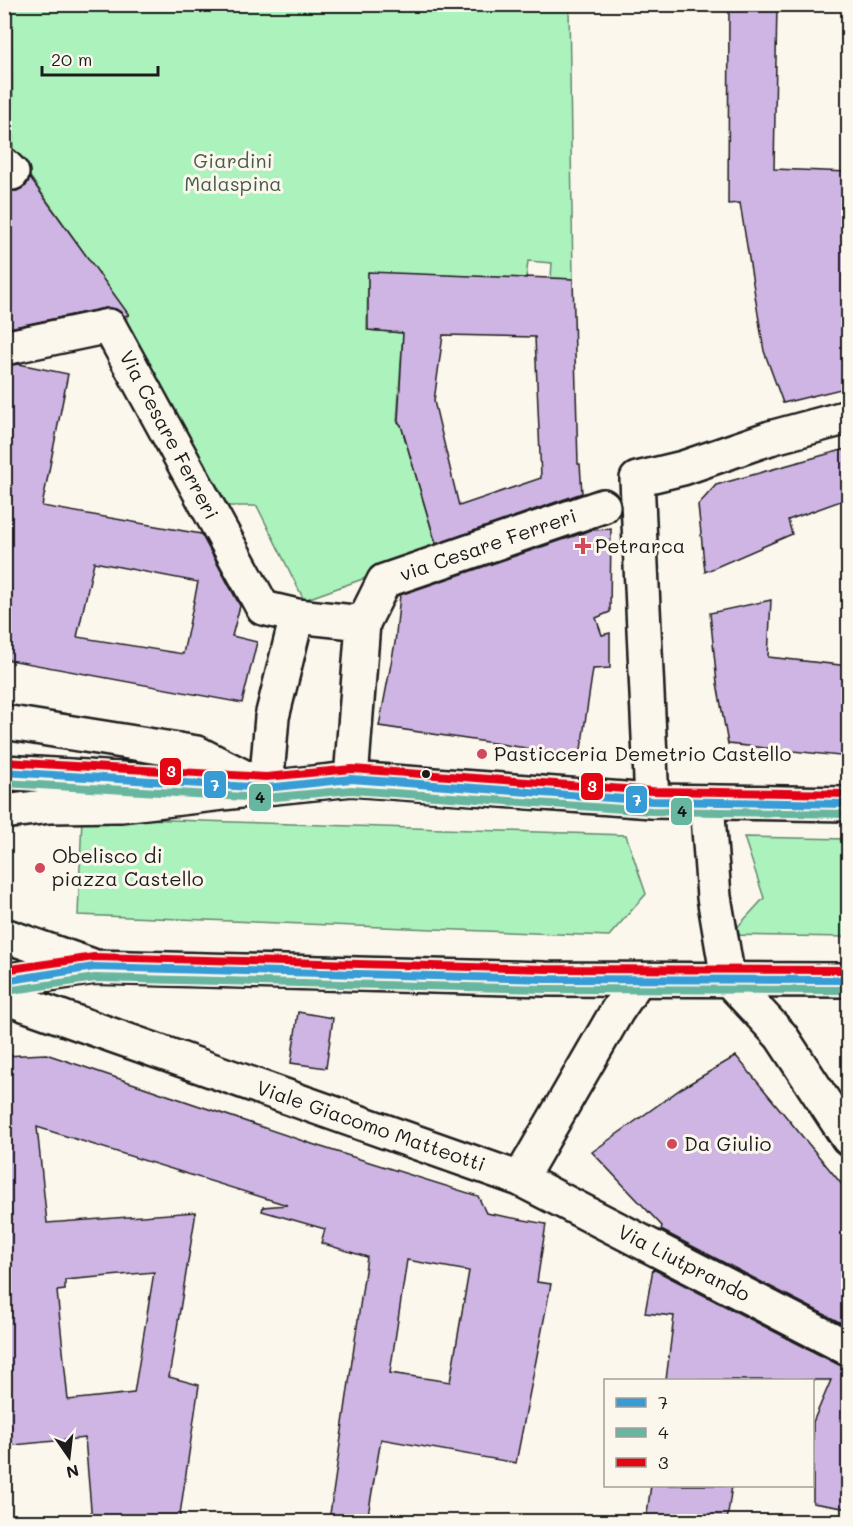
<svg xmlns="http://www.w3.org/2000/svg" width="853" height="1526" viewBox="0 0 853 1526" font-family="Mali,sans-serif">
<style>
.green{fill:#acf2bd;stroke:#64876c;stroke-width:1.5}
.building{fill:#ceb5e4;stroke:#1c1c1c;stroke-width:1.5;fill-rule:evenodd}
.lines{fill:none;stroke-linecap:round;stroke-linejoin:round}
.street-casing{stroke:#1c1c1c;stroke-width:38}
.secondary-casing{stroke:#1c1c1c;stroke-width:38}
.street{stroke:#fbf7ec;stroke-width:33}
.secondary{stroke:#fbf7ec;stroke-width:33}
.bus-1-casing{stroke:#fbf7ec;stroke-width:12}
.bus-2-casing{stroke:#fbf7ec;stroke-width:12}
.bus-3-casing{stroke:#fbf7ec;stroke-width:12}
.bus-1{stroke:#379cd6;stroke-width:8}
.bus-2{stroke:#67b69f;stroke-width:8}
.bus-3{stroke:#e30613;stroke-width:8}
.poi-dot{fill:#d1495b;stroke:#fbf7ec;stroke-width:2}
.bus-dot{fill:#1c1c1c;stroke:#fbf7ec;stroke-width:2}
.labels{text-anchor:middle;stroke-width:6;stroke-linejoin:round;paint-order:stroke}
.park-label{font-size:20px;fill:#475c4c;stroke:#fbf7ec}
.street-label{font-size:20px;fill:#1c1c1c;stroke:#fbf7ec}
.poi-label{font-size:20px;fill:#1c1c1c;stroke:#fbf7ec;text-anchor:start}
.line-badge{stroke:#fbf7ec;stroke-width:2}
.badge-label{font-size:16px;text-anchor:middle;font-weight:bold;fill:#fff}
.pale-badge-label{font-size:16px;text-anchor:middle;font-weight:bold;fill:#111}
</style>
<rect width="100%" height="100%" fill="#fbf7ec"/>
<filter id="ink" filterUnits="userSpaceOnUse"><feTurbulence type="fractalNoise" baseFrequency=".0167" numOctaves="2"/><feDisplacementMap in="SourceGraphic" scale="12" xChannelSelector="R" yChannelSelector="G"/><feConvolveMatrix kernelMatrix="1 2 1 2 8 2 1 2 1" color-interpolation-filters="sRGB"/></filter>
<g filter="url(#ink)">
<path class="green" d="M12 5H569L573 279 551 278 552 263 528 261 526 278 368 273 367 330 403 333 397 421 401 425 438 552 304 600 257 506H218L126 326 127 315 117 299 29 175 13 160Z
M82 817 626 835 646 894 609 936 78 915Z
M744 837 848 839V937L730 935 764 898Z"/>
<path class="building" d="M729 4H777L774 169 849 172V387L783 403 764 351 740 203 728 204Z
M30 178 129 315 124 316 116 309 105 308 4 329V190L8 191H17L26 186Z
M368 272 526 278V277L573 279 578 464H580L582 493 436 544 401 425 398 422 403 333 368 330ZM443 335 535 337 541 478 459 506 434 401Z
M19 364 68 374 42 506 201 534 240 606 232 636 257 642 242 703 4 659V366ZM94 562 198 582 183 654 77 637Z
M849 448V498L788 520 792 534 705 572 698 505 716 485Z
M611 529 610 612 596 618 602 635 610 633V668L593 669 580 756 379 726 395 643 400 595 592 530Z
M771 600 768 657 849 666V757L728 744 717 683 710 613Z
M298 1012 333 1018 326 1068 291 1063Z
M46 1054 318 1146 478 1196 486 1213 546 1224 537 1282 551 1284 516 1463 381 1439 367 1521H329L367 1257 321 1243 325 1229 262 1211 263 1207 287 1205 37 1127 47 1223 196 1212 169 1377 199 1385 179 1521H92L85 1438 4 1446V1056ZM407 1260 469 1271 450 1382 390 1373ZM154 1272 134 1393 68 1400 57 1291 65 1290V1280Z
M736 1056 849 1193V1327L661 1230 662 1226 592 1152 682 1088Z
M653 1269 839 1365 849 1367V1509L813 1503V1422L831 1380H666L674 1316 645 1313Z
M651 1485H732L727 1521H646Z"/>
<g class="lines">
<g class="street-casing">
<path id="street" d="M4 165 12 173
M4 348 109 326 263 608 297 616
M363 623 384 581 603 506
M266 788 272 717 297 616 363 623 351 779
M652 801 637 479 683 468 770 438 848 417
M707 802 714 897 728 979 781 1036 848 1138
M4 997 520 1179 848 1348
M520 1179 617 1011 638 980"/>
</g>
<g class="secondary-casing">
<path id="secondary" d="M4 722 197 753 266 788
M4 772 184 783
M4 812 50 806 121 805 266 788 351 779 652 801 848 804
M4 935 90 965
M4 981 94 967 545 979 848 980"/>
</g>
<use href="#street" class="street"/>
<use href="#secondary" class="secondary"/>
<g class="bus-1-casing">
<path id="bus-1" d="M4 772 266 788 351 779 652 801 848 804
M4 981 94 967 545 979 848 980"/>
</g>
<g class="bus-2-casing">
<path id="bus-2" d="M4 783 265 798 351 790 651 811 848 814
M6 991 95 978 545 989 848 990"/>
</g>
<g class="bus-3-casing">
<path id="bus-3" d="M5 762 266 777 352 769 652 791 848 794
M4 970 94 957 545 969 848 970"/>
</g>
<use href="#bus-1" class="bus-1"/>
<use href="#bus-2" class="bus-2"/>
<use href="#bus-3" class="bus-3"/>
</g>
</g>
<g class="poi-dot">
<path d="M580 537h6v6h6v6h-6v6h-6v-6h-6v-6h6z"/>
<circle cx="482" cy="754" r="6"/>
<circle cx="40" cy="868" r="6"/>
<circle cx="672" cy="1144" r="6"/>
</g>
<circle class="bus-dot" cx="426" cy="774" r="5"/>
<g class="labels">
<g class="park-label">
<text x="233" y="168">Giardini<tspan x="233" dy="23">Malaspina</tspan></text>
</g>
<g class="street-label">
<text transform="translate(169 435) rotate(62)" y="7">Via Cesare Ferreri</text>
<text transform="translate(488 545) rotate(-19)" y="7">via Cesare Ferreri</text>
<text transform="translate(371 1126) rotate(19)" y="7">Viale Giacomo Matteotti</text>
<text transform="translate(684 1263) rotate(27)" y="7">Via Liutprando</text>
</g>
<g class="poi-label">
<text x="595" y="553">Petrarca</text>
<text x="494" y="761">Pasticceria Demetrio Castello</text>
<text x="52" y="863">Obelisco di<tspan x="52" dy="23">piazza Castello</tspan></text>
<text x="684" y="1151">Da Giulio</text>
</g>
</g>
<g class="line-badge">
<rect x="159" y="757" width="23" height="29" rx="6" fill="#e30613"/>
<rect x="203" y="770" width="24" height="29" rx="6" fill="#379cd6"/>
<rect x="580" y="772" width="24" height="29" rx="6" fill="#e30613"/>
<rect x="248" y="783" width="24" height="29" rx="6" fill="#67b69f"/>
<rect x="625" y="785" width="23" height="29" rx="6" fill="#379cd6"/>
<rect x="670" y="797" width="23" height="29" rx="6" fill="#67b69f"/>
</g>
<g class="badge-label">
<text x="171" y="777">3</text>
<text x="215" y="791">7</text>
<text x="592" y="792">3</text>
<text x="637" y="806">7</text>
</g>
<g class="pale-badge-label">
<text x="260" y="803">4</text>
<text x="682" y="817">4</text>
</g>
<rect width="853" height="1526" fill="none" stroke="#fbf7ec" stroke-width="24"/>
<rect x="12" y="12" width="829" height="1502" fill="none" stroke="#1c1c1c" stroke-width="2" filter="url(#ink)"/>
<rect x="604" y="1379" width="210" height="108" fill="#fbf7ec" stroke="#a29f99" stroke-width="1.5"/>
<rect x="616" y="1398" width="30" height="9" fill="#379cd6" stroke="#a29f99" stroke-width="1.5"/>
<text x="658" y="1409" font-size="18" fill="#1c1c1c">7</text>
<rect x="616" y="1428" width="30" height="9" fill="#67b69f" stroke="#a29f99" stroke-width="1.5"/>
<text x="658" y="1439" font-size="18" fill="#1c1c1c">4</text>
<rect x="616" y="1458" width="30" height="9" fill="#e30613" stroke="#a29f99" stroke-width="1.5"/>
<text x="658" y="1469" font-size="18" fill="#1c1c1c">3</text>
<g transform="translate(69 1457) rotate(166)" stroke="#fbf7ec" stroke-width="4.5" paint-order="stroke">
<path d="M0-4.5L10 22L0 15L-10 22Z" fill="#1c1c1c"/>
<text y="-9" font-size="16" font-weight="bold" text-anchor="middle" fill="#1c1c1c">N</text>
</g>
<path d="M42 66v9h116v-9" fill="none" stroke="#1c1c1c" stroke-width="3"/>
<text x="51" y="66" font-size="18" fill="#1c1c1c" stroke="#fbf7ec" stroke-width="4.5" paint-order="stroke">20 m</text>
</svg>
